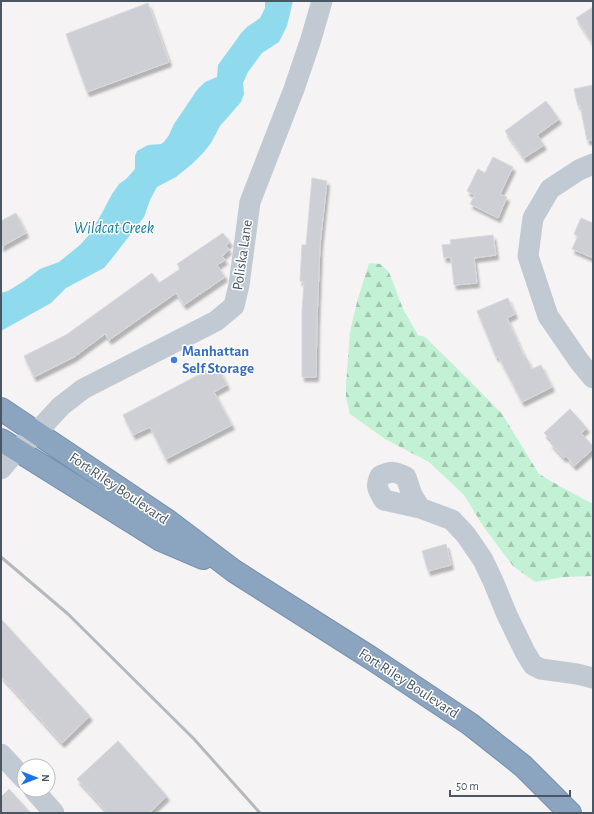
<svg xmlns="http://www.w3.org/2000/svg" width="594" height="814" viewBox="0 0 594 814" font-family="'Alegreya Sans',sans-serif">
<style>
.forest{fill:url(#forest-firs)}
.water{fill:#90daee}
.building{fill:#cdcfd5;stroke:#d7d9de;filter:url(#shadow)}
.lines{fill:none;stroke-linecap:round;stroke-linejoin:round}
.highway-casing{stroke:#7690ad;stroke-width:24}
.minor{stroke:#c1cad2;stroke-width:21}
.highway{stroke:#8ba5c1;stroke-width:22}
.rail{stroke:#b5b8bd;stroke-width:3}
.shop-dot{fill:#3f7fe0;stroke:#fff;stroke-width:1.5}
.labels{text-anchor:middle;stroke-width:3;stroke-linejoin:round;paint-order:stroke}
.street-label{font-size:15px;fill:#4a5661;stroke:#fff}
.shop-label{font-size:15px;font-weight:bold;fill:#366cbe;stroke:#fff;text-anchor:start}
.water-label{font-size:16px;font-style:italic;fill:#0c7c9b;stroke:#fff}
</style>
<defs>
<pattern id="forest-firs" width="22" height="20" patternUnits="userSpaceOnUse"><rect width="22" height="20" fill="#c3f1d5"/><path d="M5 1l3.5 6h-7zM16 11l3.5 6h-7z" fill="#a0c6b0"/></pattern>
<filter id="shadow"><feDropShadow dx="2.5" dy="4.5" stdDeviation="1" flood-color="#0004"/></filter>
</defs>
<rect width="100%" height="100%" fill="#f5f3f3"/>
<path class="forest" d="M369 263 380 264 389 272 403 309 418 335 425 337 477 388 502 414 539 474 563 488 593 504V576L563 577 535 582 513 566 483 526 464 495 429 462 385 439 350 414 346 397V385L350 332 357 302Z"/>
<path class="water" d="M265 1H293L287 26 279 42 262 53 248 72 243 83 244 94 241 102 220 126 211 143 204 152 192 164 176 177 157 187 150 200 144 217 113 257 104 268 66 288 51 303 1 331V293L8 291 24 281 40 269 59 262 80 245 89 235 102 213 112 194 119 184 126 179 135 169V156L137 151 148 145 161 144 164 142 169 135 174 124 197 90 205 82 217 77 218 65 242 32 247 27 260 18 265 8Z"/>
<path class="building" d="M148 3 169 62 87 92 66 34Z
M593 7V44L576 18Z
M593 85V140H587L580 105 578 106 574 89Z
M546 101 559 119 537 135 544 145 524 158 505 131Z
M493 157 513 167 500 194 507 197 498 218 470 204 475 195 467 191 478 169 485 173Z
M312 178 327 181 320 245 317 320 316 377H302V312L304 282 300 281 302 245H306Z
M16 213 26 233 1 247V221Z
M581 218 593 223V258L572 249 578 236 574 234Z
M223 233 230 242 226 245 229 250 222 256 225 260 217 265 225 277 184 305 176 293 109 340 105 334 74 357 34 377 24 356 66 335 152 273 159 283 180 269 177 264Z
M493 235 496 255 474 258 477 283 454 285 451 257 444 258 442 245 451 244 450 240Z
M508 298 515 314 507 318 525 358 526 357 532 369 541 365 552 387 522 402 498 356 496 357 477 311Z
M217 365 227 385 214 392 232 425 166 459 150 427 133 435 123 415Z
M570 409 587 428 581 433 593 446V449L574 466 566 456 564 458 550 443 552 441 544 433Z
M446 544 451 565 428 571 422 551Z
M1 619 90 716 62 743 1 676Z
M118 741 167 796 149 813H108L77 779Z
M9 789 31 813H1V797Z"/>
<g class="lines">
<g class="highway-casing">
<path id="highway" d="M1 409 168 521 234 571 371 658 470 724 523 766 570 813
M1 440 161 540 203 558"/>
</g>
<path class="minor" d="M593 164 579 170 550 189 533 218 528 256 548 316 579 361 593 378
M1 469 17 450 36 433 61 406 83 389 216 321 234 306 239 285 250 202 294 89 311 39 322 1
M420 508 412 495 406 477C394 471 392 471 380 476 375 487 378 490 384 500L420 508 452 520 466 535 483 560 493 581 507 615 525 652 533 665 541 669 577 674 593 678
M1 754 24 779
M34 790 54 813"/>
<use href="#highway" class="highway"/>
<path class="rail" d="M1 557 68 614 194 739 260 813"/>
</g>
<circle class="shop-dot" cx="174" cy="360" r="4"/>
<g class="labels">
<g class="street-label">
<text transform="translate(242 255) rotate(-82)" y="5">Poliska Lane</text>
<text transform="translate(119 488) rotate(34)" y="5">Fort Riley Boulevard</text>
<text transform="translate(409 683) rotate(33)" y="5">Fort Riley Boulevard</text>
</g>
<g class="shop-label">
<text x="182" y="356">Manhattan<tspan x="182" dy="17">Self Storage</tspan></text>
</g>
<g class="water-label">
<text x="114" y="233">Wildcat Creek</text>
</g>
</g>
<rect width="594" height="814" fill="none" stroke="#4a5661" stroke-width="4"/>
<g transform="translate(36 778) rotate(90)"><circle r="19" fill="#ffffff" stroke="#b7bbc0"/>
<path d="M0-3L7 15L0 10L-7 15Z" fill="#1a73e8"/>
<text y="-6" font-size="11" font-weight="bold" text-anchor="middle" fill="#4a5661">N</text>
</g>
<path d="M450 790v6h120v-6" fill="none" stroke="#4a5661" stroke-width="2"/>
<text x="456" y="790" font-size="12" fill="#4a5661" stroke="#ffffff" stroke-width="3" paint-order="stroke">50 m</text>
</svg>
